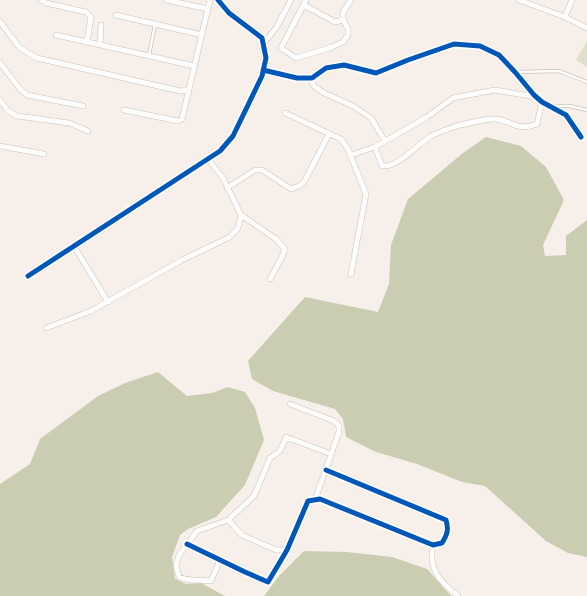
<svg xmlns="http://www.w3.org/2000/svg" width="587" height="596" viewBox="0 0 587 596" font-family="'Space Grotesk',sans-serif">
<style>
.green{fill:#dee0cb}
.forest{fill:#cacdb1}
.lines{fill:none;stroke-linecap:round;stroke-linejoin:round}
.service-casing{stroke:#cac2bc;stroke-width:4}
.minor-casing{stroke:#cac2bc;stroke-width:6}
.service{stroke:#fefdfc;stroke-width:2.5}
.minor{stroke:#fefdfc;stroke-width:5}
.cycleway-casing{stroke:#fff;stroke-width:8}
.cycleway{stroke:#0057b8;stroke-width:5}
</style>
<rect width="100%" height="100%" fill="#f7efe9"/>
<path class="green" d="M587 41V67L576 60Z"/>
<path class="forest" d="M486 137 521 146 546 167 564 200 543 245 545 256 566 255V236L587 220V557L568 553 546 541 485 486 462 482 417 464 376 452 346 437 343 419 335 409 273 391 252 379 248 361 305 297 378 312 389 284 391 245 408 199 463 153Z
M158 372 187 396 212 393 228 387 245 392 255 408 264 440 245 485 216 517 188 529 180 535 172 557 175 579 186 584 201 583 225 596H0V484L30 464 40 439 98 396 125 383Z
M304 551 347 552 392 557 427 569 451 596H264L279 576Z"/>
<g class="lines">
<g class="service-casing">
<path id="service" d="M149 55 155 25
M516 72 559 71 587 82
M552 106H570L587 110"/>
</g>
<g class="minor-casing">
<path id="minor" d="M41 0 46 3 86 12 91 17 87 42
M166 0 208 9
M306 0 281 48 296 58 332 47 343 42 348 35V29L343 20V12L351 0
M519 0 565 17 587 28
M304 5 335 22 343 20
M116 15 202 35
M565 17 572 0
M0 22 20 48 37 58 180 91 189 90
M56 35 194 66
M263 44 276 28 291 0
M100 45 101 25
M0 63 20 89 27 95 83 106
M263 70 297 78H312L326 68 344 65 376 73 408 60 454 44 480 46 499 55 515 72 534 95 542 102 566 115 581 137
M310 78 314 86 324 93 353 106 371 118 385 141
M0 100 8 111 17 116 69 123 88 131
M124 110 178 121 182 119 210 0
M285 113 341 139 348 149 366 194 351 274
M0 146 44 154
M375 147 382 166C398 168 418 144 431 136 437 133 445 130 451 128 458 125 489 118 496 119 513 121 518 132 537 124L542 102
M354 154 375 147 427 117 453 98 495 90 536 97
M227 188 255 170H262L291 189 299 186 304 182 329 134
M241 215 276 239 285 249 282 257 270 279
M74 246 108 302
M28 276 220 151 233 136 262 76 266 58 262 38 229 13 218 0
M46 328 91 311 182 260 230 237 238 228 241 215 223 178 208 159
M290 404 334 421 339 426V432L315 500
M228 520 242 535 276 550H287
M187 544 245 572 268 582 287 550 308 501 320 499 433 545 442 543C447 535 449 530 446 520L326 470
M433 545C428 569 440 582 458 596
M220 560 211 581C200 579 189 582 179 577L176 565 179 555 197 531 228 520 254 496 270 458 280 451 286 437 331 454"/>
</g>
<use href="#service" class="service"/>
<use href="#minor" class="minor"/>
<g class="cycleway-casing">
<path id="cycleway" d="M263 70 297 78H312L326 68 344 65 376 73 408 60 454 44 480 46 499 55 515 72 534 95 542 102 566 115 581 137
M28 276 220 151 233 136 262 76 266 58 262 38 229 13 218 0
M187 544 245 572 268 582 287 550 308 501 320 499 433 545 442 543C447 535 449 530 446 520L326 470"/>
</g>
<use href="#cycleway" class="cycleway"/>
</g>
</svg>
